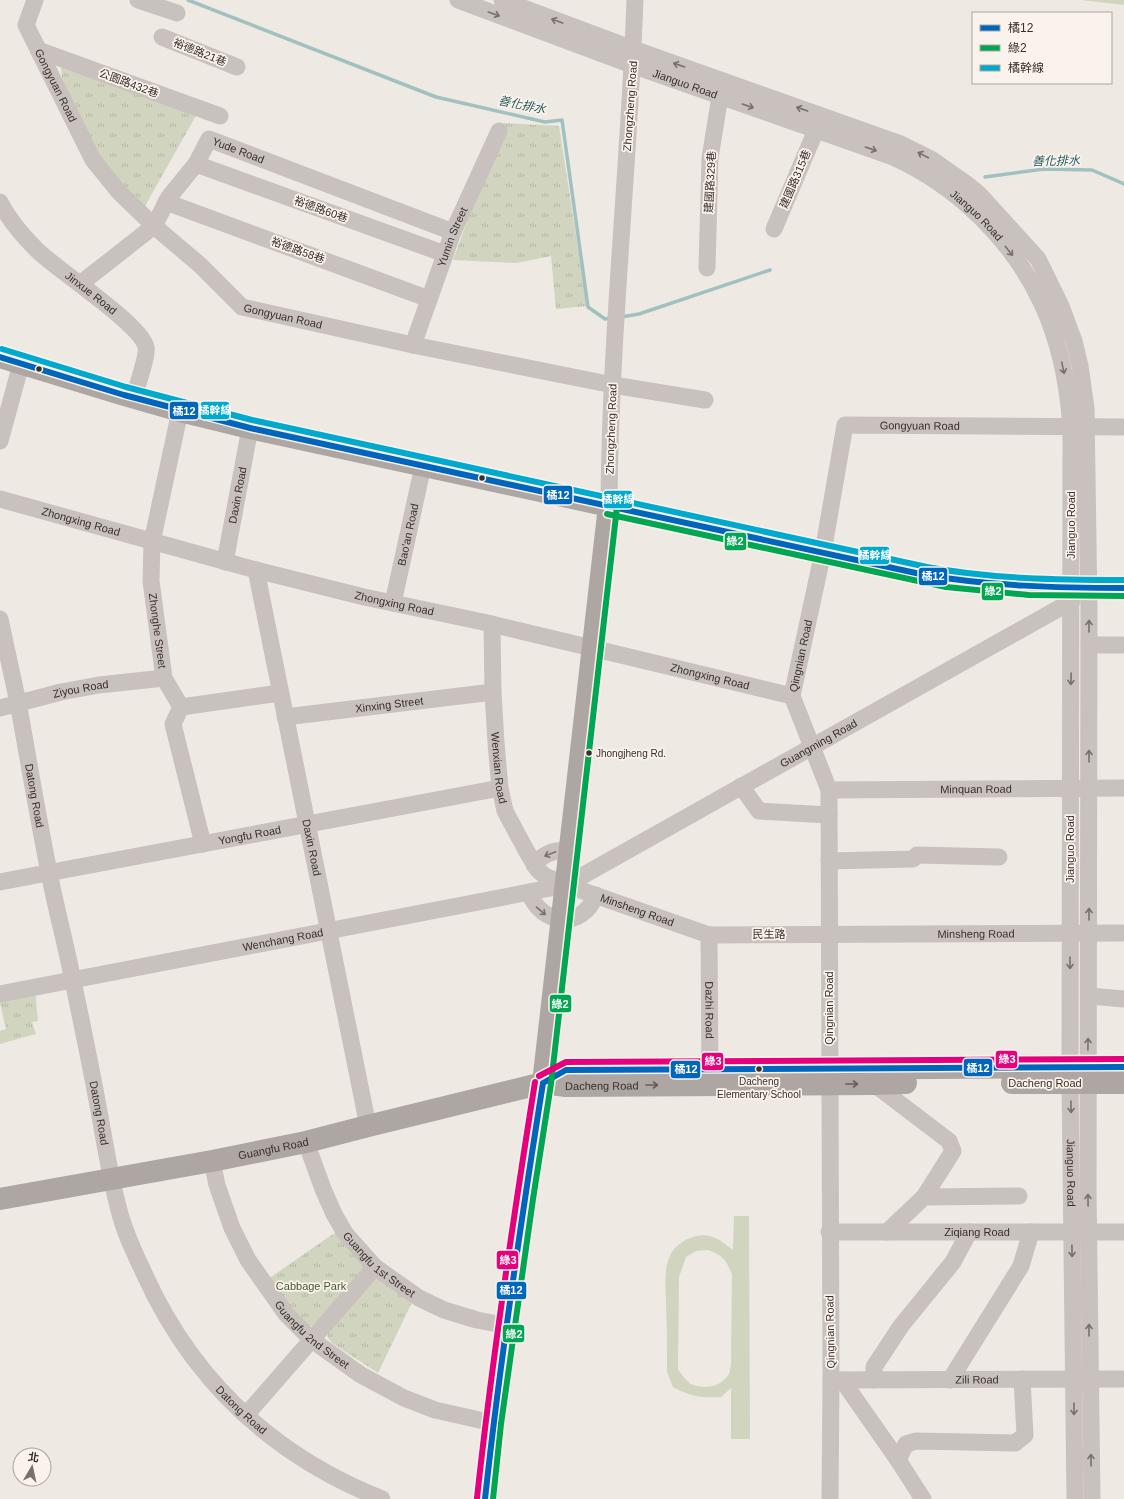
<svg xmlns="http://www.w3.org/2000/svg" width="1124" height="1499" viewBox="0 0 1124 1499" font-family="Arial,'Noto Sans TC',sans-serif">
<style>
.park{fill:url(#park-tufts)}
.pitch{fill:#d1d4be;fill-rule:evenodd}
.lines{fill:none;stroke-linecap:round;stroke-linejoin:round}
.stream{stroke:#a0c1c0;stroke-width:3.5}
.minor{stroke:#c8c1bd;stroke-width:17}
.major{stroke:#ada6a2;stroke-width:22}
.bus-1-casing{stroke:#faf3ec;stroke-width:9}
.bus-2-casing{stroke:#faf3ec;stroke-width:9}
.bus-3-casing{stroke:#faf3ec;stroke-width:9}
.bus-4-casing{stroke:#faf3ec;stroke-width:9}
.bus-1{stroke:#0065bd;stroke-width:6}
.bus-2{stroke:#00a651;stroke-width:6}
.bus-3{stroke:#00a9ce;stroke-width:6}
.bus-4{stroke:#e5007d;stroke-width:6}
.oneway{stroke:#79706c}
.oneway2{stroke:#675e5a}
.bus-dot{fill:#392e2a;stroke:#faf3ec;stroke-width:1.5}
.labels{text-anchor:middle;stroke-width:3.5;stroke-linejoin:round;paint-order:stroke}
.bus-label{font-size:10px;fill:#392e2a;stroke:#faf3ec;text-anchor:start}
.street-label{font-size:11px;fill:#392e2a;stroke:#faf3ec}
.park-label{font-size:11px;fill:#4b582e;stroke:#faf3ec}
.water-label{font-size:12px;font-style:italic;fill:#1f5a5b;stroke:#faf3ec}
.line-badge{stroke:#faf3ec;stroke-width:1.5}
.badge-label{font-size:11px;text-anchor:middle;font-weight:bold;fill:#fff}
</style>
<defs>
<pattern id="park-tufts" width="24" height="20" patternUnits="userSpaceOnUse"><rect width="24" height="20" fill="#d1d4be"/><path d="M3 7l-1-3M5 7V3M7 7l1-3M15 17l-1-3M17 17v-4M19 17l1-3" fill="none" stroke="#b4b6a3"/></pattern>
</defs>
<rect width="100%" height="100%" fill="#efe9e4"/>
<path class="park" d="M1081 0H1124V5Z
M61 66 202 105 145 206 104 167 62 79Z
M503 123 559 126 587 306 556 309 551 256 516 263 453 260Z
M35 989 38 1021 32 1022 36 1034 0 1044V1031L6 1029 0 1003V995Z
M336 1232 366 1267 317 1324 312 1326H307L287 1305 268 1279Z
M376 1275 415 1296 378 1373 332 1343 328 1338 327 1334Z"/>
<path class="pitch" d="M734 1216H749L750 1439H731V1388L721 1397C700 1398 692 1397 673 1387L667 1372C667 1349 667 1327 666 1304 666 1290 663 1270 670 1256 673 1248 682 1241 690 1238 709 1231 719 1239 733 1250ZM708 1250C723 1255 726 1260 732 1274L731 1365C730 1368 730 1372 729 1374 721 1387 704 1390 691 1384 686 1381 682 1374 678 1370L679 1277 686 1257 696 1251Z"/>
<g class="lines">
<path class="stream" d="M188 0 436 97 545 122 562 120 588 307 605 319 611 318
M985 177 1044 169 1092 170 1124 184
M621 317 639 314 770 270"/>
<g class="minor">
<path id="s1" d="M35 0 26 25 93 160 119 192 154 226 200 265 242 307 413 345 613 385 705 400"/>
<path d="M138 0 177 13"/>
<path id="s2" d="M458 0 632 65 893 157C957 186 1013 240 1042 304 1060 342 1068 386 1071 428L1070 1083 1075 1499"/>
<path d="M502 0 633 49 901 144 931 159 968 185 979 194 1038 259 1061 306 1074 341 1080 366 1086 408 1089 609 1088 1189 1092 1499"/>
<path d="M635 0C629 169 610 337 609 506L948 579 1029 587 1124 588"/>
<path d="M162 37 237 67"/>
<path d="M38 50 220 116"/>
<path d="M196 164 445 254"/>
<path id="s3" d="M0 202C9 220 23 236 37 250 58 271 141 324 146 347 148 356 136 388 134 398"/>
<path d="M166 202 429 299"/>
<path d="M774 229 816 130"/>
<path d="M707 268 710 158 720 96"/>
<path id="s4" d="M80 284 154 226 169 197 196 164 209 139 453 232"/>
<path id="s5" d="M413 345 453 232 499 131"/>
<path id="s6" d="M180 411 152 542 151 581 164 678 181 707 173 724 203 844"/>
<path d="M0 441 21 364"/>
<path id="s7" d="M0 499 256 570 364 597 483 622 792 696"/>
<path id="s8" d="M225 562 250 428"/>
<path id="s9" d="M256 570 368 1126"/>
<path id="s10" d="M393 603 423 466"/>
<path id="s11" d="M0 619C6 648 13 678 19 708 29 763 38 818 49 872 56 909 66 945 73 981 82 1024 91 1067 99 1111 105 1144 110 1177 119 1210 124 1231 134 1252 143 1271 191 1379 272 1455 382 1499"/>
<path id="s12" d="M492 624 493 692 496 743 500 788 505 811 527 852 538 870 545 876 566 885 709 935 1124 933"/>
<path d="M1089 645H1124"/>
<path d="M181 707 280 693"/>
<path id="s13" d="M0 708 61 692 99 685 164 678"/>
<path id="s14" d="M285 717 493 692"/>
<path d="M741 786 759 811 829 815"/>
<path id="s15" d="M829 790 1124 788"/>
<path d="M829 861 913 859 917 855 999 857"/>
<path d="M534 865C543 854 555 849 569 851"/>
<path id="s16" d="M0 882 500 788"/>
<path d="M529 892C541 926 582 930 596 895"/>
<path id="s17" d="M709 935 710 1080"/>
<path id="s18" d="M0 994 566 885 1072 601"/>
<path d="M1089 996 1124 999"/>
<path d="M874 1084 949 1141 953 1151 924 1197"/>
<path id="s19" d="M306 1142 323 1189 334 1214 345 1233 375 1267 419 1298 444 1310 477 1320 508 1326"/>
<path id="s20" d="M212 1161 217 1185 232 1228 248 1260 286 1314 312 1340 361 1375 404 1398 435 1410 493 1423"/>
<path id="s21" d="M829 1232H1124"/>
<path d="M887 1232 924 1197 1019 1196"/>
<path id="s22" d="M831 1380 1124 1379"/>
<path d="M842 1380 898 1460 923 1499"/>
<path d="M874 1380V1367L901 1326 953 1262 969 1232"/>
<path d="M950 1380 1021 1266 1031 1232"/>
<path d="M246 1415 375 1267"/>
<path d="M898 1460 906 1444 916 1441 1015 1443 1025 1435 1022 1379"/>
<path id="s23" d="M830 1499 831 1380 829 790 792 696 823 552 845 425 1124 427"/>
</g>
<g class="major">
<path d="M0 357 121 394 180 411 250 428 609 506 543 1083 525 1198 493 1423 485 1499"/>
<path id="s24" d="M543 1083 566 1086 874 1084 906 1083"/>
<path d="M1012 1083H1124"/>
<path id="s25" d="M0 1199 212 1161 306 1142 368 1126 543 1083 566 1070 1124 1067"/>
</g>
<g class="bus-1-casing">
<path id="bus-1" d="M0 357 124 395 250 428 925 575C991 586 1057 588 1124 588
M543 1083 566 1070 1124 1067
M485 1499C500 1360 521 1221 543 1083"/>
</g>
<g class="bus-2-casing">
<path id="bus-2" d="M607 514 946 587 1029 595 1124 596
M493 1499 501 1424 533 1199 551 1084 617 507"/>
</g>
<g class="bus-3-casing">
<path id="bus-3" d="M2 349 126 387 252 420 927 567C992 579 1058 580 1124 580"/>
</g>
<g class="bus-4-casing">
<path id="bus-4" d="M539 1076 566 1062 1124 1059
M477 1498C492 1359 513 1220 535 1082"/>
</g>
<use href="#bus-1" class="bus-1"/>
<use href="#bus-2" class="bus-2"/>
<use href="#bus-3" class="bus-3"/>
<use href="#bus-4" class="bus-4"/>
</g>
<defs><path id="oneway-shaft" d="M-6 0H5M1.5-3L5.5 0L1.5 3" fill="none" stroke-width="1.6" stroke-linecap="round" stroke-linejoin="round"/></defs>
<g class="oneway">
<use href="#oneway-shaft" transform="translate(494 14) rotate(20)"/>
<use href="#oneway-shaft" transform="translate(557 21) rotate(-160)"/>
<use href="#oneway-shaft" transform="translate(679 65) rotate(-161)"/>
<use href="#oneway-shaft" transform="translate(748 106) rotate(19)"/>
<use href="#oneway-shaft" transform="translate(802 109) rotate(-161)"/>
<use href="#oneway-shaft" transform="translate(871 149) rotate(19)"/>
<use href="#oneway-shaft" transform="translate(923 155) rotate(-152)"/>
<use href="#oneway-shaft" transform="translate(1009 251) rotate(51)"/>
<use href="#oneway-shaft" transform="translate(1063 368) rotate(78)"/>
<use href="#oneway-shaft" transform="translate(1089 626) rotate(-90)"/>
<use href="#oneway-shaft" transform="translate(1071 679) rotate(91)"/>
<use href="#oneway-shaft" transform="translate(1089 756) rotate(-90)"/>
<use href="#oneway-shaft" transform="translate(550 854) rotate(158)"/>
<use href="#oneway-shaft" transform="translate(541 911) rotate(40)"/>
<use href="#oneway-shaft" transform="translate(1089 914) rotate(-90)"/>
<use href="#oneway-shaft" transform="translate(1070 963) rotate(90)"/>
<use href="#oneway-shaft" transform="translate(1088 1044) rotate(-89)"/>
<use href="#oneway-shaft" transform="translate(1071 1107) rotate(89)"/>
<use href="#oneway-shaft" transform="translate(1088 1200) rotate(-91)"/>
<use href="#oneway-shaft" transform="translate(1072 1251) rotate(89)"/>
<use href="#oneway-shaft" transform="translate(1089 1330) rotate(-90)"/>
<use href="#oneway-shaft" transform="translate(1074 1409) rotate(90)"/>
<use href="#oneway-shaft" transform="translate(1091 1460) rotate(-91)"/>
</g>
<g class="oneway2">
<use href="#oneway-shaft" transform="translate(852 1084)"/>
<use href="#oneway-shaft" transform="translate(652 1085)"/>
</g>
<g class="bus-dot">
<circle cx="39" cy="369" r="3.5"/>
<circle cx="482" cy="478" r="3.5"/>
<circle cx="589" cy="753" r="3.5"/>
<circle cx="759" cy="1069" r="3.5"/>
</g>
<g class="labels">
<g class="bus-label">
<text x="596" y="757">Jhongjheng Rd.</text>
<text x="759" y="1085" text-anchor="middle">Dacheng<tspan x="759" dy="13">Elementary School</tspan></text>
</g>
<g class="street-label">
<text transform="translate(200 52) rotate(22)" y="4">裕德路21巷</text>
<text transform="translate(129 83) rotate(20)" y="4">公園路432巷</text>
<text dy="4" stroke="none"><textPath href="#s2" startOffset="242">Jianguo Road</textPath></text>
<text dy="4" stroke="none"><textPath href="#s1" startOffset="94">Gongyuan Road</textPath></text>
<text transform="translate(630 106) rotate(-86)" y="4">Zhongzheng Road</text>
<text dy="4" stroke="none"><textPath href="#s4" startOffset="229">Yude Road</textPath></text>
<text transform="translate(795 179) rotate(-67)" y="4">建國路315巷</text>
<text transform="translate(710 182) rotate(-87)" y="4">建國路329巷</text>
<text transform="translate(321 209) rotate(20)" y="4">裕德路60巷</text>
<text dy="4" stroke="none"><textPath href="#s2" startOffset="565">Jianguo Road</textPath></text>
<text dy="4" stroke="none"><textPath href="#s5" startOffset="115">Yumin Street</textPath></text>
<text transform="translate(298 250) rotate(20)" y="4">裕德路58巷</text>
<text dy="4" stroke="none"><textPath href="#s3" startOffset="130">Jinxue Road</textPath></text>
<text dy="4" stroke="none"><textPath href="#s1" startOffset="429">Gongyuan Road</textPath></text>
<text dy="4" stroke="none"><textPath href="#s23" startOffset="1161">Gongyuan Road</textPath></text>
<text transform="translate(611 429) rotate(-88)" y="4">Zhongzheng Road</text>
<text dy="4" stroke="none"><textPath href="#s8" startOffset="68">Daxin Road</textPath></text>
<text dy="4" stroke="none"><textPath href="#s7" startOffset="84">Zhongxing Road</textPath></text>
<text transform="translate(1071 525) rotate(-90)" y="4">Jianguo Road</text>
<text dy="4" stroke="none"><textPath href="#s10" startOffset="70">Bao'an Road</textPath></text>
<text dy="4" stroke="none"><textPath href="#s7" startOffset="408">Zhongxing Road</textPath></text>
<text dy="4" stroke="none"><textPath href="#s6" startOffset="223">Zhonghe Street</textPath></text>
<text dy="4" stroke="none"><textPath href="#s23" startOffset="851">Qingnian Road</textPath></text>
<text dy="4" stroke="none"><textPath href="#s7" startOffset="732">Zhongxing Road</textPath></text>
<text dy="4" stroke="none"><textPath href="#s13" startOffset="83">Ziyou Road</textPath></text>
<text dy="4" stroke="none"><textPath href="#s14" startOffset="105">Xinxing Street</textPath></text>
<text dy="4" stroke="none"><textPath href="#s18" startOffset="866">Guangming Road</textPath></text>
<text dy="4" stroke="none"><textPath href="#s12" startOffset="144">Wenxian Road</textPath></text>
<text dy="4" stroke="none"><textPath href="#s15" startOffset="147">Minquan Road</textPath></text>
<text dy="4" stroke="none"><textPath href="#s11" startOffset="180">Datong Road</textPath></text>
<text dy="4" stroke="none"><textPath href="#s16" startOffset="254">Yongfu Road</textPath></text>
<text dy="4" stroke="none"><textPath href="#s9" startOffset="283">Daxin Road</textPath></text>
<text transform="translate(1070 849) rotate(-90)" y="4">Jianguo Road</text>
<text dy="4" stroke="none"><textPath href="#s12" startOffset="363">Minsheng Road</textPath></text>
<text dy="4" stroke="none"><textPath href="#s12" startOffset="706">Minsheng Road</textPath></text>
<text x="769" y="938">民生路</text>
<text dy="4" stroke="none"><textPath href="#s18" startOffset="288">Wenchang Road</textPath></text>
<text transform="translate(829 1008) rotate(-90)" y="4">Qingnian Road</text>
<text dy="4" stroke="none"><textPath href="#s17" startOffset="75">Dazhi Road</textPath></text>
<text x="1045" y="1087">Dacheng Road</text>
<text dy="4" stroke="none"><textPath href="#s24" startOffset="59">Dacheng Road</textPath></text>
<text dy="4" stroke="none"><textPath href="#s11" startOffset="504">Datong Road</textPath></text>
<text dy="4" stroke="none"><textPath href="#s25" startOffset="278">Guangfu Road</textPath></text>
<text dy="4" stroke="none"><textPath href="#s2" startOffset="1549">Jianguo Road</textPath></text>
<text dy="4" stroke="none"><textPath href="#s21" startOffset="148">Ziqiang Road</textPath></text>
<text dy="4" stroke="none"><textPath href="#s19" startOffset="146">Guangfu 1st Street</textPath></text>
<text transform="translate(830 1332) rotate(-91)" y="4">Qingnian Road</text>
<text dy="4" stroke="none"><textPath href="#s20" startOffset="205">Guangfu 2nd Street</textPath></text>
<text dy="4" stroke="none"><textPath href="#s22" startOffset="146">Zili Road</textPath></text>
<text dy="4" stroke="none"><textPath href="#s11" startOffset="840">Datong Road</textPath></text>
</g>
<g class="park-label">
<text x="311" y="1290">Cabbage Park</text>
</g>
<g class="water-label">
<text transform="translate(522 105) rotate(11)" y="4">善化排水</text>
<text transform="translate(1056 161) rotate(-1)" y="4">善化排水</text>
</g>
</g>
<g class="line-badge">
<rect x="200" y="401" width="30" height="19" rx="4" fill="#00a9ce"/>
<rect x="169" y="401" width="30" height="19" rx="4" fill="#0065bd"/>
<rect x="543" y="485" width="30" height="20" rx="4" fill="#0065bd"/>
<rect x="603" y="490" width="30" height="19" rx="4" fill="#00a9ce"/>
<rect x="724" y="532" width="23" height="19" rx="4" fill="#00a651"/>
<rect x="859" y="546" width="31" height="19" rx="4" fill="#00a9ce"/>
<rect x="918" y="567" width="30" height="19" rx="4" fill="#0065bd"/>
<rect x="981" y="582" width="23" height="19" rx="4" fill="#00a651"/>
<rect x="549" y="994" width="23" height="19" rx="4" fill="#00a651"/>
<rect x="995" y="1050" width="23" height="19" rx="4" fill="#e5007d"/>
<rect x="701" y="1052" width="23" height="19" rx="4" fill="#e5007d"/>
<rect x="963" y="1058" width="30" height="19" rx="4" fill="#0065bd"/>
<rect x="670" y="1060" width="31" height="19" rx="4" fill="#0065bd"/>
<rect x="496" y="1250" width="23" height="20" rx="4" fill="#e5007d"/>
<rect x="496" y="1281" width="31" height="19" rx="4" fill="#0065bd"/>
<rect x="502" y="1324" width="23" height="19" rx="4" fill="#00a651"/>
</g>
<g class="badge-label">
<text x="215" y="414">橘幹線</text>
<text x="184" y="415">橘12</text>
<text x="558" y="499">橘12</text>
<text x="618" y="503">橘幹線</text>
<text x="735" y="545">綠2</text>
<text x="875" y="559">橘幹線</text>
<text x="933" y="580">橘12</text>
<text x="993" y="595">綠2</text>
<text x="560" y="1008">綠2</text>
<text x="1007" y="1063">綠3</text>
<text x="713" y="1065">綠3</text>
<text x="978" y="1072">橘12</text>
<text x="686" y="1073">橘12</text>
<text x="508" y="1264">綠3</text>
<text x="511" y="1294">橘12</text>
<text x="514" y="1338">綠2</text>
</g>
<rect x="972" y="12" width="140" height="72" fill="#faf3ec" stroke="#ada49e"/>
<rect x="980" y="25" width="20" height="6" fill="#0065bd" stroke="#ada49e"/>
<text x="1008" y="32" font-size="12" fill="#392e2a">橘12</text>
<rect x="980" y="45" width="20" height="6" fill="#00a651" stroke="#ada49e"/>
<text x="1008" y="52" font-size="12" fill="#392e2a">綠2</text>
<rect x="980" y="65" width="20" height="6" fill="#00a9ce" stroke="#ada49e"/>
<text x="1008" y="72" font-size="12" fill="#392e2a">橘幹線</text>
<g transform="translate(32 1467) rotate(9)"><circle r="19" fill="#faf3ec" stroke="#ada49e"/>
<path d="M0-3L7 15L0 10L-7 15Z" fill="#796f6b"/>
<text y="-6" font-size="11" font-weight="bold" text-anchor="middle" fill="#392e2a">北</text>
</g>
</svg>
